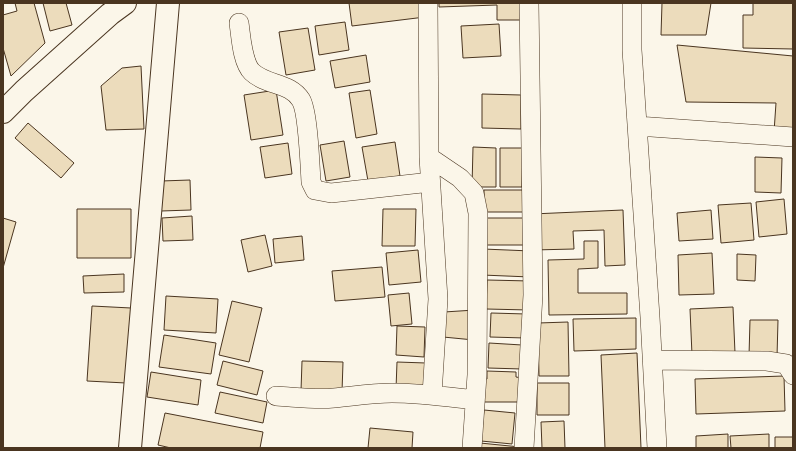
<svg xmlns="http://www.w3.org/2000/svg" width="796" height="451" viewBox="0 0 796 451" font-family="Helvetica,sans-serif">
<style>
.building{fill:#ecdcbc;stroke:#4a3520}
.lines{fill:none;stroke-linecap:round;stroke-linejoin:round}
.street-casing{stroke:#4a3520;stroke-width:20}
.secondary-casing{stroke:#4a3520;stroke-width:24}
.highway-casing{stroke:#4a3520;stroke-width:24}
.street{stroke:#fbf6e9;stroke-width:19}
.secondary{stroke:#fbf6e9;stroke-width:22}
.highway{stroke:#fbf6e9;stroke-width:22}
</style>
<rect width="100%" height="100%" fill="#fbf6e9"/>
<path class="building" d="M15 3H34L45 43 11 76 3 48V15L17 11Z
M43 3H66L72 25 50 31Z
M349 3H423L425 17 352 26Z
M439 3H521V20H497V5L439 7Z
M662 3H711L706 35H661Z
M753 3H793V49L743 48V15H753Z
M345 22 349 50 319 55 315 26Z
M499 24 501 56 463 58 461 26Z
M308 28 315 70 286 75 279 32Z
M677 45 793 56V133L774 132 776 103 686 102Z
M366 55 370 82 335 88 330 61Z
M141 66 144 129 106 130 101 86 122 68Z
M276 90 283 135 251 140 244 95Z
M370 90 377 134 356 138 349 93Z
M482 94 521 95V129L482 128Z
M28 123 74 163 61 178 15 138Z
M344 141 350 177 326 181 320 145Z
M395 142 400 176 368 181 362 147Z
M288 143 292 174 265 178 260 147Z
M473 147 496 148V187H472Z
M500 148H523L522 187H500Z
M755 157 782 158 781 193 755 192Z
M190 180 191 210 161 211V181Z
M484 190H530L529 212H484Z
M784 199 787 234 759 237 756 202Z
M751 203 754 240 721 243 718 205Z
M77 209H131V258H77Z
M383 209H416L415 246H382Z
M623 210 625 265 605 266 604 230 573 231 574 249 533 250 532 214Z
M711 210 713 239 679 241 677 213Z
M192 216 193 240 163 241 162 218Z
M3 218 16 222 3 268Z
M485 218H530V245H485Z
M265 235 272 266 248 272 241 240Z
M302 236 304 260 275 263 273 239Z
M584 241H598V268L578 269V293H627V314L549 315 548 260 584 259Z
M483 249 531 251 530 277 482 275Z
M418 250 421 282 389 285 386 253Z
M712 253 714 294 679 295 678 255Z
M737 254 756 255 755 281 737 280Z
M382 267 385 297 335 301 332 271Z
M124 274V292L84 293 83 276Z
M487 280 530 281 529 310 486 309Z
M409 293 412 324 391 326 388 295Z
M166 296 218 299 216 333 164 330Z
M232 301 262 308 249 362 219 355Z
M92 306 131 308 126 383 87 381Z
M733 307 735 353 692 355 690 309Z
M475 310 474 340 443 337 444 312Z
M491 313 526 314 525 338 490 337Z
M636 318V349L574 351 573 319Z
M750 320H778L777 357 749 356Z
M568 322 569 376H539L538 323Z
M397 326 425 327 424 357 396 355Z
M164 335 216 343 211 374 159 367Z
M489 343 522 345V369L488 368Z
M637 353 641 448H605L601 355Z
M223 361 263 371 257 395 217 385Z
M302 361 343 362 342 392 301 391Z
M397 362 426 363 425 390 396 389Z
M487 371 516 372V377L522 378V402H483V379H487Z
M151 372 201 380 198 405 147 397Z
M784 376 785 411 696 414 695 379Z
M537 383H569V415H537Z
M220 392 267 402 263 423 215 413Z
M484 410 515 413 512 444 481 441Z
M165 413 263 432 260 448H171L158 445Z
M564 421 565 448H542L541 422Z
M370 428 413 432 412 448H368Z
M728 434V448H696V436Z
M769 434V448H731L730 436Z
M775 437H793V448H775Z
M480 443 520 447V448H480Z"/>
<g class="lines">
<g class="street-casing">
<path id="street" d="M428 3 429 157 438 299 432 395
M632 3V50L650 317 657 448
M239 23C241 36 242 62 252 72 267 86 290 82 301 100 308 112 310 165 311 182L315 190 331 193 431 182
M637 126 793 137
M429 157 460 178 474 193 478 213 477 375 472 448
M652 360 767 361 786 364 793 375
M276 396C295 397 315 400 334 398 354 396 373 393 392 393 420 393 448 397 475 400
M524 448 533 295 529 3"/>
</g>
<g class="secondary-casing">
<path id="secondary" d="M130 448 168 3"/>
</g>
<g class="highway-casing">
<path id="highway" d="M3 112 24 91 110 14 125 3"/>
</g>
<use href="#street" class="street"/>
<use href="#secondary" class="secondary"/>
<use href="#highway" class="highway"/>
</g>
<rect width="796" height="451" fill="none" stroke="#4a3520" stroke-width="8"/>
</svg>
